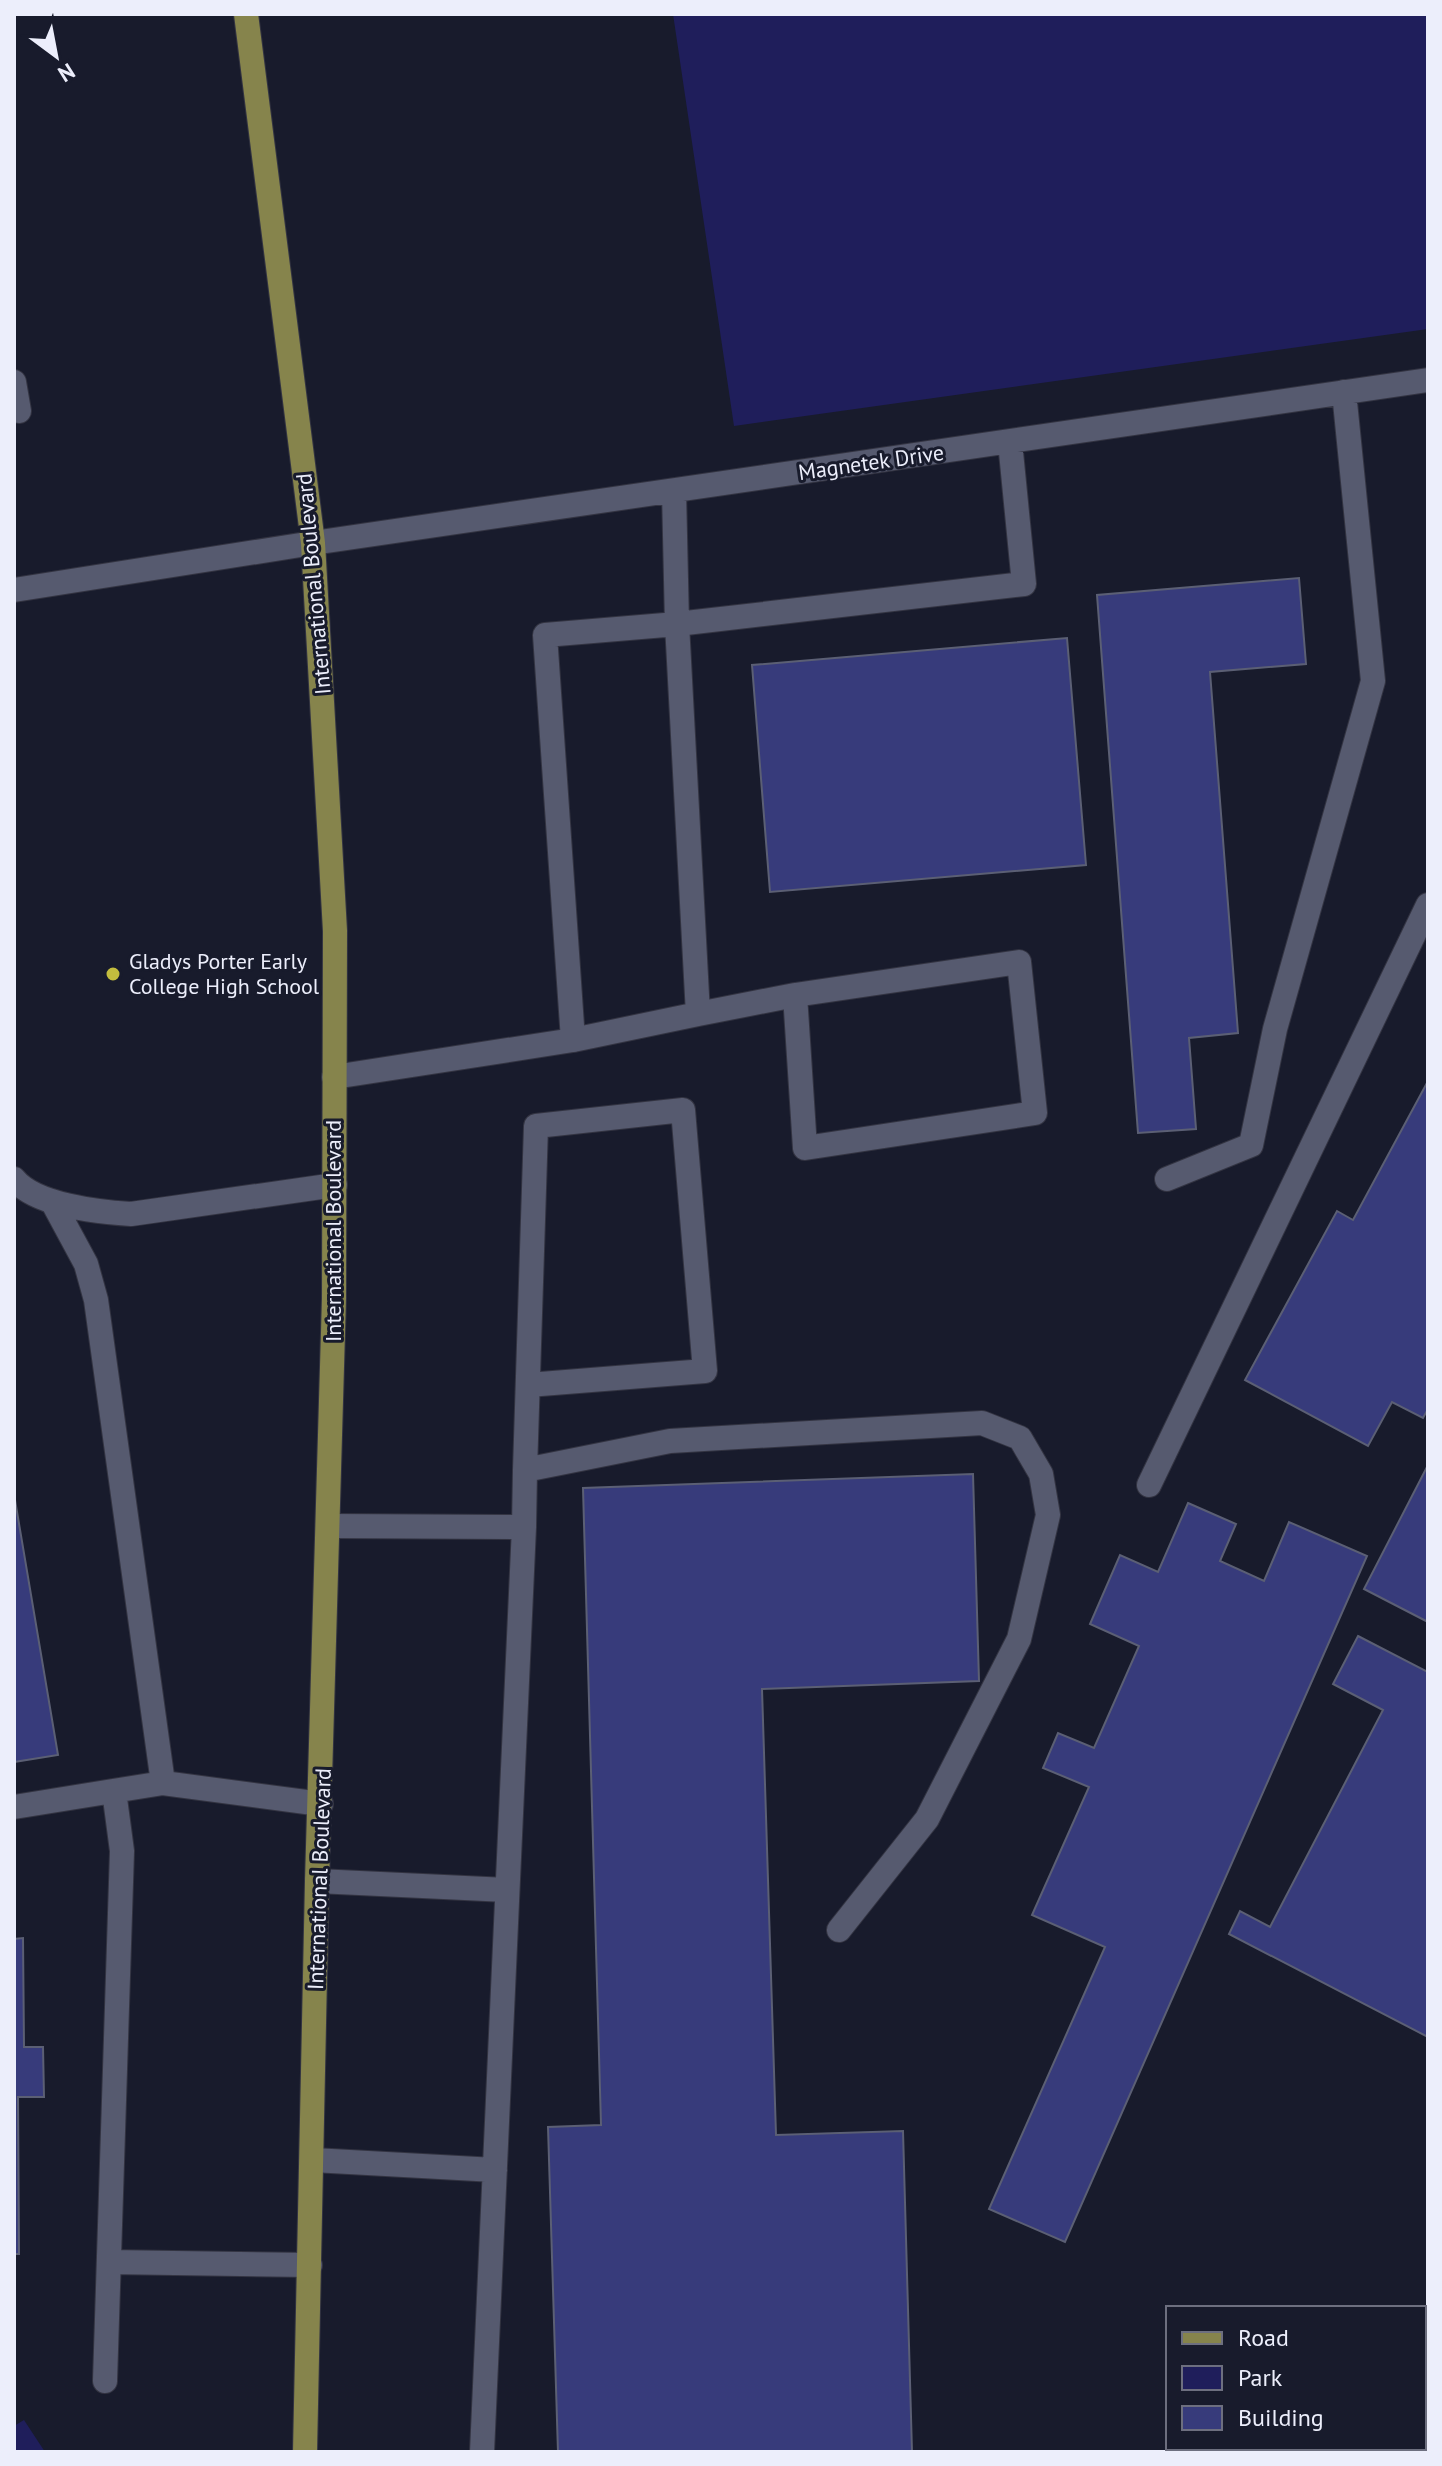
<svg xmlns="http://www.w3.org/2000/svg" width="1442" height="2466" viewBox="0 0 1442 2466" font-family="'PT Sans',sans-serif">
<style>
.green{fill:#1f1e5b}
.building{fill:#373b7b;stroke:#5b5f74;stroke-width:2}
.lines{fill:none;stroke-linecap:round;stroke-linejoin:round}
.minor-casing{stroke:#333442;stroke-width:26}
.major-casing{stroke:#333442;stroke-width:26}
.minor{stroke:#565a6f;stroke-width:24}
.major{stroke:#86844c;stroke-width:24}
.poi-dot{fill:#c3bd3e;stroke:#181b2c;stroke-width:3}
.labels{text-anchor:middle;stroke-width:6;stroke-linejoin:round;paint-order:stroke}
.street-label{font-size:22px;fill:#eceefb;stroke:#181b2c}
.poi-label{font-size:22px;fill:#eceefb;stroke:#181b2c;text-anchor:start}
</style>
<rect width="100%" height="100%" fill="#181b2c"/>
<path class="green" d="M673 14H1428V329L734 426Z
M24 2420 45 2452H14V2426Z"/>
<path class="building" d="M1299 578 1306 664 1210 672 1238 1033 1189 1038 1196 1129 1138 1133 1097 595Z
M1067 638 1086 865 770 892 752 665Z
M1428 1081V1409L1423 1418 1392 1402 1368 1446 1245 1380 1337 1211 1353 1220Z
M1428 1465V1622L1364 1589Z
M973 1474 979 1681 762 1689 776 2135 903 2131 912 2452H558L548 2127 601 2125 583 1488Z
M14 1494 58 1755 14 1762Z
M1188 1503 1236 1524 1220 1561 1264 1581 1289 1522 1367 1556 1065 2242 989 2209 1105 1947 1032 1915 1089 1787 1043 1768 1058 1733 1094 1748 1139 1646 1090 1624 1120 1555 1158 1572Z
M1358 1636 1428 1672V2037L1229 1934 1240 1911 1270 1927 1383 1710 1333 1684Z
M23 1938 24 2047H43L44 2097H18L19 2254H14V1939Z
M1424 2398 1428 2400V2452H1265L1267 2448H1424Z"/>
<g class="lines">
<g class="minor-casing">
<path id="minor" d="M14 382 19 411
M14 590 313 543 1428 380
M698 1014 795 995 1019 962 1035 1113 805 1148 795 995
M573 1040 545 635 677 624 1024 584 1010 442
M334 1077 573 1040 698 1014 677 624 674 491
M14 1179C35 1205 98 1212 131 1214L335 1185
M1167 1179 1251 1145 1275 1029 1373 681 1344 392
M52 1201 86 1264 96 1300 163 1783
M525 1470 670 1441 982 1423 1020 1438 1041 1474 1048 1515 1019 1639 927 1819 839 1930
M1149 1485 1428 905
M329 1526 524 1527 482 2452
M524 1527 525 1470 536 1126 683 1110 705 1371 528 1385
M14 1807 163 1783 321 1804
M317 1881 507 1890
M313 2160 495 2170
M109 2262 310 2265
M105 2381 122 1851 114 1791"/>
</g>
<g class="major-casing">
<path id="major" d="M246 14 313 543 335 931 334 1298 317 1881 305 2452"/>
</g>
<use href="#minor" class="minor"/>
<use href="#major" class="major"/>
</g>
<circle class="poi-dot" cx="113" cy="974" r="8"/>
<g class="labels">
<g class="street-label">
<text transform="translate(871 462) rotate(-8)" y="8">Magnetek Drive</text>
<text transform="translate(313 584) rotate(-95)" y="8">International Boulevard</text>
<text transform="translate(333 1231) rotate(-90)" y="8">International Boulevard</text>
<text transform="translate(319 1879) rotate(-88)" y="8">International Boulevard</text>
</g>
<g class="poi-label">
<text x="129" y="969">Gladys Porter Early<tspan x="129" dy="25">College High School</tspan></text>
</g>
</g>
<rect width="1442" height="2466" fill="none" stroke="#eceefb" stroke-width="32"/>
<rect x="1166" y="2306" width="260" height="144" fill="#181b2c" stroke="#6d6f7f" stroke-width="2"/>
<rect x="1182" y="2332" width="40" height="12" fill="#86844c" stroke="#6d6f7f" stroke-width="2"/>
<text x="1238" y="2346" font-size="24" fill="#eceefb">Road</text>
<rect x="1182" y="2366" width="40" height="24" fill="#1f1e5b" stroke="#6d6f7f" stroke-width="2"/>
<text x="1238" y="2386" font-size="24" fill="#eceefb">Park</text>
<rect x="1182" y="2406" width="40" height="24" fill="#373b7b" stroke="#6d6f7f" stroke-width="2"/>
<text x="1238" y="2426" font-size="24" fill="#eceefb">Building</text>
<g transform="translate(56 56) rotate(148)" stroke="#181b2c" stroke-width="6" paint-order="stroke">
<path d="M0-6L14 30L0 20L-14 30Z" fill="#eceefb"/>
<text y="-12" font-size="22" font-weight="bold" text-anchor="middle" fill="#eceefb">N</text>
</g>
</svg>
